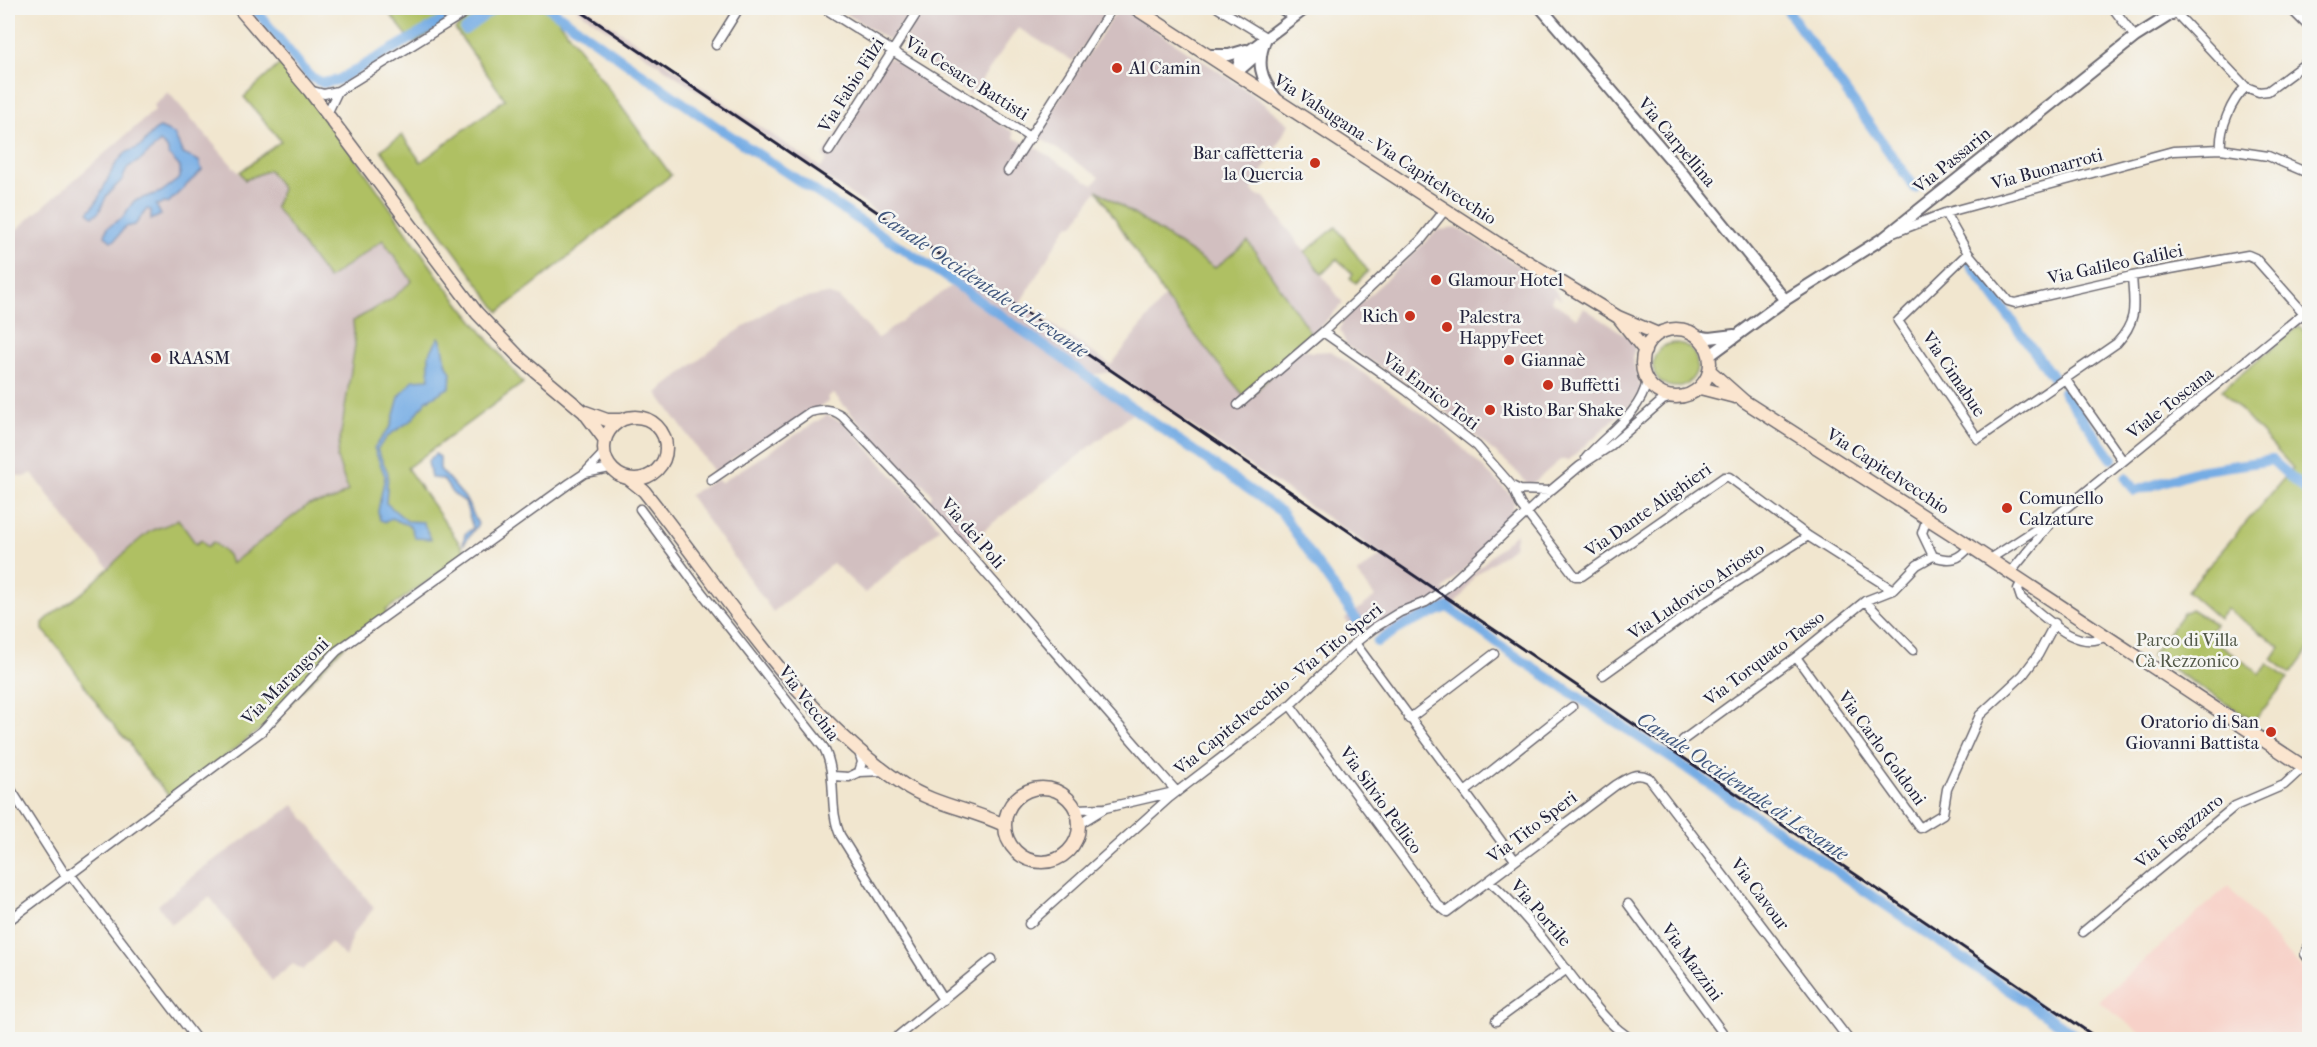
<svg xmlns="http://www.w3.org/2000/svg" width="2317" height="1047" viewBox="0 0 2317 1047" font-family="'IM FELL French Canon',serif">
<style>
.built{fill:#f7d1c8}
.industrial{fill:#d2bfc0}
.green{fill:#afc063;stroke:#68714f;stroke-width:1.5}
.water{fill:#75ace4;stroke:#4c6790;stroke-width:1.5}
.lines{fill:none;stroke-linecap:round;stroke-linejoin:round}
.canal{stroke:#75ace4;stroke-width:10}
.minor-casing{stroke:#6a676f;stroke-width:11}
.tertiary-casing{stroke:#6a676f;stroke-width:14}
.secondary-casing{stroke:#6a676f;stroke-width:15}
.minor{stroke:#fff;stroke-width:8}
.tertiary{stroke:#fff;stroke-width:10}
.secondary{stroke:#fbe5cf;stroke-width:12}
.rail{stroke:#22223b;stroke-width:3}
.poi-dot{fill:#c8321e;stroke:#f6f6f2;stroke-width:2}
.labels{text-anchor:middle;stroke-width:5;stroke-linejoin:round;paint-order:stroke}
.poi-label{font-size:18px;fill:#22223b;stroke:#f6f6f2;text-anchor:start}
.street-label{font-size:18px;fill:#22223b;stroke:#f6f6f2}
.park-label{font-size:18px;fill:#535949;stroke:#f6f6f2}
.water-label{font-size:20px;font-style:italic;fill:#43597f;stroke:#f6f6f2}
</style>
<rect width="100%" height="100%" fill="#f6f6f2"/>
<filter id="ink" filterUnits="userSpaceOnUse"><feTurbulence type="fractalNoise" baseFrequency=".0167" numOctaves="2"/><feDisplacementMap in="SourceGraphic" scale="12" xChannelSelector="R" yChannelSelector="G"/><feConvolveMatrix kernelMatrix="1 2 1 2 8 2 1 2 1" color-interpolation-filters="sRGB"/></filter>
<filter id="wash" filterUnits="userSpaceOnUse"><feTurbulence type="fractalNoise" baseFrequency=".008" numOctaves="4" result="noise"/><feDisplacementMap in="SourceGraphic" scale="24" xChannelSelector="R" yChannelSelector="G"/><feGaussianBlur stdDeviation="1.35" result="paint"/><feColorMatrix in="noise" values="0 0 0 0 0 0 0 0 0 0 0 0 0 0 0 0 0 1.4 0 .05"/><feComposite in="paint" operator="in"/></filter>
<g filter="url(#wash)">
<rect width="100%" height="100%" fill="#f1e6cf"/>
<path class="built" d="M2228 886 2309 977V1039H2149L2098 1001Z"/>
<path class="industrial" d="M575 8H586L821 168 827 159 823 156 885 59 892 58 956 99 958 96 1013 132 1014 138 1038 149 1093 185 1099 177 1036 135 1117 10 1123 9 1241 86 1289 124 1252 190 1256 195 1264 197 1343 303 1312 335 1248 241 1215 268 1097 190 1074 225 1067 226 1020 303 1111 365 1165 296 1167 300 1311 352 1331 351 1440 426 1513 497 1514 505 1507 521 1493 541 1443 590 1448 593 1464 576 1469 577 1517 532 1514 547 1474 576 1463 595 1447 611 1369 636 1364 630 1358 636 1345 619 1375 597 1357 573 1382 555 1112 372 1090 375 1075 366 956 282 967 273Z
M837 8H913L890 41Z
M923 8H1106L1105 14 1073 61 1018 28 971 95 920 61 923 54 905 43 901 44Z
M168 92 245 180 269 170 282 189 328 279 383 240 412 281 390 300 353 321 355 345 337 457 348 492 334 500 308 505 231 564 206 547 165 528 151 531 109 568 74 530 32 473 25 477 16 475 8 481V237L155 110 153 106Z
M1458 228 1552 286 1562 300 1554 295 1551 301 1577 318 1584 308 1633 340 1635 349 1632 358 1641 388 1634 401 1569 460H1560L1530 486 1510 465 1426 395 1347 346 1340 330 1343 320 1438 230Z
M951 286 1133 413 966 544 929 502 932 494 922 483 914 485 834 394 828 397V402L748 452 745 449 715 473 657 393 724 340 780 303 827 294 839 298 878 338Z
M827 415 845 423 940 528 865 593 833 563 773 612 689 495 717 479 720 483Z
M294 805 374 908 353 934 346 958 331 942 303 970 293 964 272 981 210 897 171 924 158 905 200 870Z"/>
<path class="green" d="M385 8H470L414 44Z
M479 8H550L671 175 499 312 381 150 402 135 421 162 505 99 455 29Z
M282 62 335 129 440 279 523 383 407 468 467 554 385 611 387 614 347 643 282 712 171 799C158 780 137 765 130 742 120 736 118 730 111 722 87 693 69 657 43 630V623C55 610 70 603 83 592 105 573 125 550 149 532 156 527 167 527 178 519L196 544 201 540 207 547 213 542 228 555 231 564 308 505 334 500 348 491 337 458 355 345 353 321 390 300 412 281 383 240 328 279 275 207 282 189 269 170 245 180 240 172 281 141 244 97Z
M1097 190 1215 268 1248 241 1312 335 1247 400 1167 300Z
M1336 227 1368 271 1356 283 1350 278 1353 274 1337 259 1322 274 1305 252Z
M2299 326 2310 337V648L2291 674 2272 659 2280 647 2227 609 2219 619 2187 591 2293 468 2222 390Z
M1653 365a22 22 0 1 1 44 0a22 22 0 1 1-44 0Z
M2191 609 2215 624 2208 635 2260 674 2268 664 2288 679 2254 721 2151 656 2183 613Z"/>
<path class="water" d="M160 128 174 134 183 154 199 161 202 170 169 202 156 205 161 215 151 220V210L147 209 135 225 125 227 115 240 111 241 105 236 107 228 122 218 134 201 161 192 180 178V167L169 155 167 148 160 142 141 160 128 167 122 180 107 195 99 212 93 216 88 212C105 196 107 168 126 153 131 149 137 150 143 144 149 138 151 131 160 128Z
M439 337C446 347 443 364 451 372L450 387 427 400 412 420 389 435 377 449 388 473 386 503 407 521 423 522 431 539 415 538 410 526 391 518 386 522 380 520 378 511 385 476 374 448 391 426 399 397 413 380 429 379V355Z
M435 454 440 457V469L465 498 478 524 463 545 465 534 473 528 465 502 452 493 443 479 431 478 428 461Z"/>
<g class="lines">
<path class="canal" d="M254 8 309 76 323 83 338 80 454 14
M549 8 720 129 946 277 1281 512 1360 625
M1786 8 1915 188
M465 30 495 8
M1969 262 2055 380
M2063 391 2112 459
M2126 478 2135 491 2197 471 2272 460 2310 495
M1377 642 1405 625 1448 607 1505 649 1689 770 2082 1040"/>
</g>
</g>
<g filter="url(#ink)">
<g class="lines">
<g class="minor-casing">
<path id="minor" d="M824 8 1031 138
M1218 8 1267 38
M1279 8 1293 17
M2113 8 2135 37
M2290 8 2310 28
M2175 12 2246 87 2259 92 2268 91 2310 60
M2296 14 2304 8
M716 45 739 8
M309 90 324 94 338 91 472 8
M327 114 338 91
M2221 149C2219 130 2231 100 2246 87
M829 151 920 8
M1008 171 1112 8
M1945 213 1968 253 2008 301 2015 303 2132 276 2248 255 2255 258 2310 320
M1893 233 1945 213 2173 151 2221 149 2268 156 2310 174
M1968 253 1898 321 1978 439 2117 343C2138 320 2134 306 2132 276
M1323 332 1407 391 1477 446 1512 486 1520 504 1575 576H1582L1724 477H1729L1808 536 1893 590
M2066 380 2123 461
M1238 405 1323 332 1421 240 1445 210
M1586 458C1607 433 1640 415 1647 381
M585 473 604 453
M711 480 810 412C823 409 831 408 842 416L930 509 1177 792
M1512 486 1520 490 1550 491
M640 509 699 589 824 748C838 776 828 807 840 835L943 1000
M1927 518 1922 533 1933 556
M1990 559 2055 517 2310 308
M2010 573 2050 524
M2022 581 2018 589 2021 598C2044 615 2076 653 2106 636
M1865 601 1913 650
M1355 643 1515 860
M1796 657 1920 828 1943 814 1947 789 1980 715 2023 675 2038 655 2055 623
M1603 675 1702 604 1808 536
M1290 705 1438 905 1447 912 1616 785C1628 778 1635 771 1649 778L1849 1040
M1409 719 1494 654
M1683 740 1796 657 1865 601 1893 590 1917 565 1933 556C1951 562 1959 560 1970 546
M859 772 885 771
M833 776 849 777 859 772 862 762 859 752
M8 785 66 876
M1465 792 1572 707
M1076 809 1105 808 1174 792
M1079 824 1105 808
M70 874 197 1040
M1489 881C1523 910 1549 947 1577 983 1594 1004 1609 1026 1633 1040
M1628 904 1728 1040
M8 921 262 731 337 651 570 483 585 473 610 468
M1029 924 1169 798 1290 705 1355 643 1374 628 1400 612 1426 602 1447 587 1550 491 1580 466 1609 447 1663 400 1672 397
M2083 932 2235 806 2284 785 2310 761
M2310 941 2305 954 2310 961
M1496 1021 1567 969
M893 1040 992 959"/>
</g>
<g class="tertiary-casing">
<path id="tertiary" d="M1541 8 1683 174 1785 300
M1266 38C1256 63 1260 78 1276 98
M1207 55H1229L1246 50
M1236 73 1241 57 1306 8
M1236 73 1260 52
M1696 336 1709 338 1734 335
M1709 356 1785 300 1885 237 2135 37 2181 8"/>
</g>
<g class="secondary-casing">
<path id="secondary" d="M239 8 309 90 477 313 521 359 584 412 605 440
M1135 8 1497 243 1618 317 1658 334
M1619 318 1645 351
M1642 363a34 34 0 1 1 68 0a34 34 0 1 1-68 0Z
M1709 370 1744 401 1950 533 2310 771
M1700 388 1735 397
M585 412 607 420H621
M604 448a31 31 0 1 1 62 0a31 31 0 1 1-62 0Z
M629 479 644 491C724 591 795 712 903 784 934 805 971 809 1004 825
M1005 825a37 37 0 1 1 74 0a37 37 0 1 1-74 0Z"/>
</g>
<use href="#minor" class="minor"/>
<use href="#tertiary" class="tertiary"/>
<use href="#secondary" class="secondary"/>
<path class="rail" d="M576 8 2100 1040"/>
</g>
</g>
<g class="poi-dot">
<circle cx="1117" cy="68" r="6"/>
<circle cx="1315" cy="163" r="6"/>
<circle cx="1436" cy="280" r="6"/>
<circle cx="1410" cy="316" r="6"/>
<circle cx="1447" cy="327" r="6"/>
<circle cx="156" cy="358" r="6"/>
<circle cx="1509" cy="360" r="6"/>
<circle cx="1548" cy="385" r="6"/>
<circle cx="1490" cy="410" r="6"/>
<circle cx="2007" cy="508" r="6"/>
<circle cx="2271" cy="732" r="6"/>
</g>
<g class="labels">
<g class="poi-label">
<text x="1129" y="74">Al Camin</text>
<text x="1303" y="159" text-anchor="end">Bar caffetteria<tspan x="1303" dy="21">la Quercia</tspan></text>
<text x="1448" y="286">Glamour Hotel</text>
<text x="1398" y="322" text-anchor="end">Rich</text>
<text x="1459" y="323">Palestra<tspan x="1459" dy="21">HappyFeet</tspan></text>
<text x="168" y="364">RAASM</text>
<text x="1521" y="366">Giannaè</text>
<text x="1560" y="391">Buffetti</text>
<text x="1502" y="416">Risto Bar Shake</text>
<text x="2019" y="504">Comunello<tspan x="2019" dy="21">Calzature</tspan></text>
<text x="2259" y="728" text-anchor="end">Oratorio di San<tspan x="2259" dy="21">Giovanni Battista</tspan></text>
</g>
<g class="street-label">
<text transform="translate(967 78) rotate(32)" y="6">Via Cesare Battisti</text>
<text transform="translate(851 85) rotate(-58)" y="6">Via Fabio Filzi</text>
<text transform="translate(1677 142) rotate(50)" y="6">Via Carpellina</text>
<text transform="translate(1385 149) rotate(33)" y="6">Via Valsugana - Via Capitelvecchio</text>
<text transform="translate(1952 160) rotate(-39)" y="6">Via Passarin</text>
<text transform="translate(2047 169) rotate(-15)" y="6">Via Buonarroti</text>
<text transform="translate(2115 264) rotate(-12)" y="6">Via Galileo Galilei</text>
<text transform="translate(1954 374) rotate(56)" y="6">Via Cimabue</text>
<text transform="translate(1431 391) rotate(37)" y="6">Via Enrico Toti</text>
<text transform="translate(2170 403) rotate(-38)" y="6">Viale Toscana</text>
<text transform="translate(1888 471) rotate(33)" y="6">Via Capitelvecchio</text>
<text transform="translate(1648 510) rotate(-35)" y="6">Via Dante Alighieri</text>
<text transform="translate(973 533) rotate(49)" y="6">Via dei Poli</text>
<text transform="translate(1696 591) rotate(-34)" y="6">Via Ludovico Ariosto</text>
<text transform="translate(1764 658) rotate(-37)" y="6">Via Torquato Tasso</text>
<text transform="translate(285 681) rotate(-45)" y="6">Via Marangoni</text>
<text transform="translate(1278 689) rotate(-39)" y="6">Via Capitelvecchio - Via Tito Speri</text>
<text transform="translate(809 703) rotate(53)" y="6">Via Vecchia</text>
<text transform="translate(1882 748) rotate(54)" y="6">Via Carlo Goldoni</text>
<text transform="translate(1381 800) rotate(54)" y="6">Via Silvio Pellico</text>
<text transform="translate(1532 827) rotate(-37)" y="6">Via Tito Speri</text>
<text transform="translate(2179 831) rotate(-39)" y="6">Via Fogazzaro</text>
<text transform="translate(1760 894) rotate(53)" y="6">Via Cavour</text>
<text transform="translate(1541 913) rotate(49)" y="6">Via Portile</text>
<text transform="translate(1692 962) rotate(54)" y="6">Via Mazzini</text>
</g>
<g class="park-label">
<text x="2187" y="646">Parco di Villa<tspan x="2187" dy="21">Cà Rezzonico</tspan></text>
</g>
<g class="water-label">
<text transform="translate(983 283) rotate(34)" y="7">Canale Occidentale di Levante</text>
<text transform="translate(1743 786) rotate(34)" y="7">Canale Occidentale di Levante</text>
</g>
</g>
<rect width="2317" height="1047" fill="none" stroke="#f6f6f2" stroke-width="30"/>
</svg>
